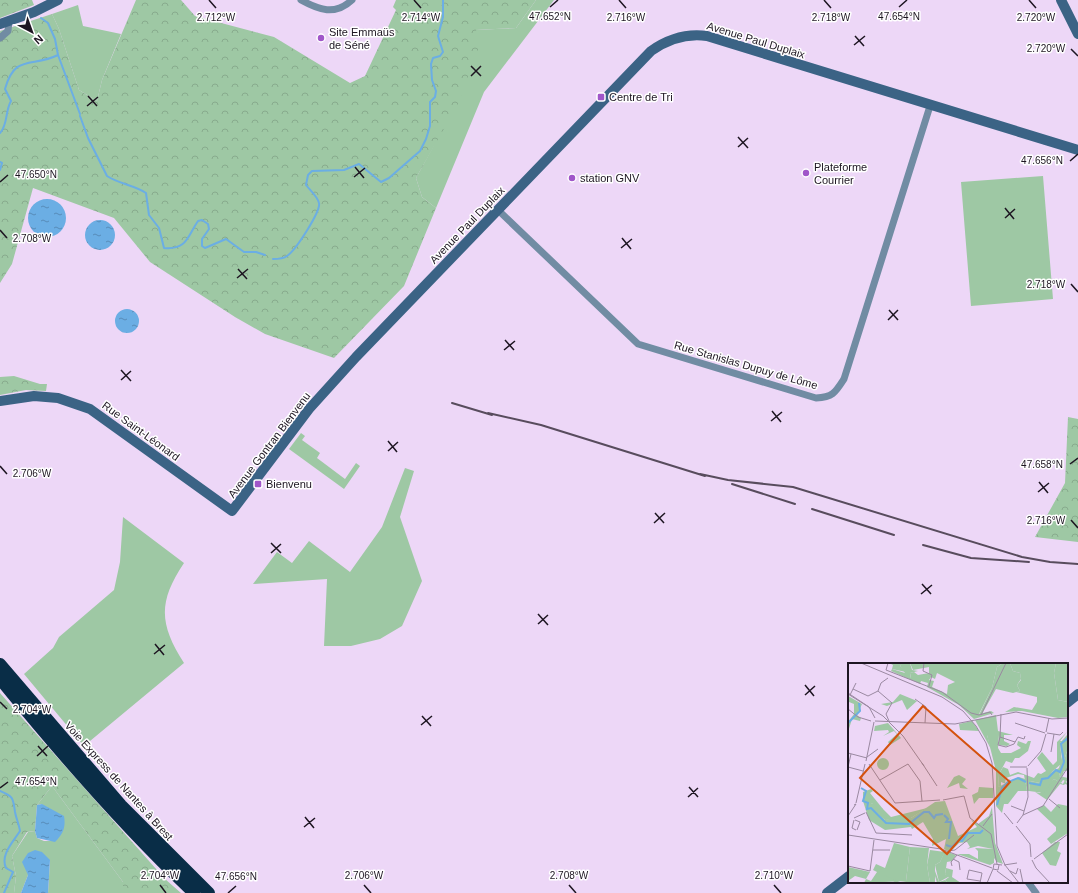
<svg xmlns="http://www.w3.org/2000/svg" width="1078" height="893" viewBox="0 0 1078 893" font-family="Helvetica,sans-serif">
<style>
.green{fill:#9ec8a4}
.forest{fill:url(#forest-crowns)}
.water{fill:url(#water-ripples)}
.lines{fill:none;stroke-linecap:round;stroke-linejoin:round}
.stream{stroke:#6baee4;stroke-width:2}
.street{stroke:#718ca3;stroke-width:7}
.secondary{stroke:#3b6385;stroke-width:10}
.highway{stroke:#092d47;stroke-width:12}
.rail{stroke:#584c5d;stroke-width:2}
.ticks{fill:none;stroke:#1d1521;stroke-width:1.5}
.poi-dot{fill:#a056c9;stroke:#fff;stroke-width:1.5}
.labels{text-anchor:middle;stroke-width:3;stroke-linejoin:round;paint-order:stroke}
.poi-label{font-size:11px;fill:#1d1521;stroke:#fff;text-anchor:start}
.street-label{font-size:11px;fill:#1d1521;stroke:#fff}
.inset-river{fill:none;stroke:#6baee4;stroke-width:2}
.inset-road{fill:none;stroke:#9a89a1;stroke-width:1}
.view{fill:#d4520e;fill-opacity:0.15;stroke:#d4520e;stroke-width:2}
.inset-edge{fill:none;stroke:#1d1521;stroke-width:2}
.ticks-label{font-size:10px;text-anchor:middle;fill:#1d1521;stroke:#fff;stroke-width:3;stroke-linejoin:round;paint-order:stroke}
</style>
<defs>
<pattern id="forest-crowns" width="20" height="18" patternUnits="userSpaceOnUse"><rect width="20" height="18" fill="#9ec8a4"/><path d="M2 6a3 3 0 1 1 6 0M12 15a3 3 0 1 1 6 0" fill="none" stroke="#88ab8d"/></pattern>
<pattern id="water-ripples" width="26" height="14" patternUnits="userSpaceOnUse"><rect width="26" height="14" fill="#6baee4"/><path d="M2 4q2-2 4 0t4 0M15 11q2-2 4 0t4 0" fill="none" stroke="#578cb8"/></pattern>
</defs>
<rect width="100%" height="100%" fill="#edd7f7"/>
<path class="green" d="M536 0H554L484 92 436 208 422 197 416 178 433 147 476 30 516 28Z
M78 5 83 26 121 34 102 80 97 101 79 90 59 29 52 14Z
M1043 176 1053 299 971 306 961 182Z
M301 433 305 436 302 440 320 453 317 458 345 479 356 463 360 466 344 489 289 449Z
M405 468 414 471 400 517 422 581 402 626 380 639 351 646H324L327 579 253 584 277 552 292 563 309 541 350 572 382 527Z
M123 517 184 563C158 602 159 624 184 663L84 746 24 674 53 648 59 637 114 590 120 562Z
M52 786 123 882V893H48L50 860 28 875 21 893H14L16 876 12 856 28 832 35 831 37 838 44 841H52L42 804 37 805Z"/>
<path class="forest" d="M0 0H32L34 5 0 18Z
M136 0H181L195 16 274 37 350 83 365 76 396 10 393 7 396 0H536L516 28 476 30 479 47 458 104 416 178 422 197 436 208 404 286 334 358 265 334 235 317 150 262 114 218 33 188 12 264 0 283V31L52 14 59 29 79 90 97 101 102 80Z
M14 376 40 384H47L46 391 26 390 0 395V377Z
M1068 417 1078 419V542L1035 537 1065 483Z
M0 693 165 879 181 893H123V882L52 786 37 805 35 831 27 832 12 856 16 876 14 893H0Z"/>
<path class="water" d="M28 218a19 19 0 1 1 38 0a19 19 0 1 1-38 0Z
M85 235a15 15 0 1 1 30 0a15 15 0 1 1-30 0Z
M115 321a12 12 0 1 1 24 0a12 12 0 1 1-24 0Z
M42 804 64 816C66 827 63 834 55 842L37 838 35 831 37 805Z
M35 850 42 852 50 860 48 893H21L28 875 22 862 28 853Z"/>
<g class="lines">
<path class="stream" d="M41 18 48 23 55 39 58 55 80 114
M80 116 88 138 107 176C119 184 134 185 146 193L149 215 159 228 164 248C187 250 187 237 198 221L202 220 208 224 209 229 202 239V246L205 248 226 239 244 252H256L265 255
M0 133C8 125 5 111 11 101L5 89C15 53 32 68 58 55
M0 162 2 163 0 170
M273 259C278 259 283 259 287 256 296 250 321 211 319 203 318 197 310 190 306 185L308 175 312 171 344 170 359 164 381 182 389 178 420 151 426 139 430 126V102L435 97 436 91 432 80 431 64 433 58 440 56 443 52 438 36 443 17V0
M0 791C14 797 13 798 15 812 16 818 19 824 20 831 13 842 0 855 6 868L13 872 4 893"/>
<path class="street" d="M301 0C319 10 335 16 352 0
M0 38 8 31 9 21
M498 210 638 344 816 398C833 397 835 393 844 379L930 106
M1028 882 1036 893"/>
<path class="secondary" d="M1061 0 1078 34
M0 24 34 12 58 0
M0 401 34 396 58 398 90 409 232 511 309 409 356 357 651 51C668 39 686 33 707 36L1078 150
M1067 703 1078 694
M827 893 849 876"/>
<path class="highway" d="M0 664 121 805 209 893
M0 679C61 754 124 827 194 893"/>
<path class="rail" d="M452 403 492 415
M488 413 541 425 705 476
M700 474 728 480 793 487 1022 557 1050 562 1078 564
M732 484 795 504
M812 509 894 535
M923 545 971 558 1029 562"/>
</g>
<path class="ticks" d="M209 0 216 8M414 0 421 8M619 0 626 8M824 0 831 8M1029 0 1036 8M550 7 558 0M899 7 907 0M855 36 864 46M854 45 865 36M1071 49 1078 56M471 66 481 76M471 76 481 66M88 96 97 106M87 106 98 97M738 137 748 148M738 147 748 138M1070 161 1078 154M355 167 364 178M354 177 365 168M0 182 8 175M1005 208 1014 219M1005 218 1015 209M0 230 7 238M622 238 631 249M621 248 632 239M238 269 247 279M237 278 248 269M1071 284 1078 292M889 310 898 320M888 320 898 310M505 340 514 350M504 350 515 341M121 370 131 381M121 380 131 371M772 411 781 422M771 421 782 412M388 441 397 452M388 451 398 442M1070 464 1078 458M0 466 7 474M1039 482 1048 493M1038 492 1049 483M655 513 664 523M1071 520 1078 528M654 523 665 513M271 543 281 553M271 553 281 544M922 584 931 594M921 594 932 585M538 614 548 625M538 624 548 615M155 644 164 655M154 654 165 645M805 685 814 696M805 695 815 686M0 702 7 709M422 716 431 726M421 725 432 716M38 746 47 756M37 756 48 746M689 787 698 797M0 788 8 782M688 797 698 788M305 817 314 828M304 827 315 818M160 885 166 893M364 885 371 893M569 885 576 893M774 885 781 893M228 893 236 886"/>
<g class="poi-dot">
<circle cx="321" cy="38" r="4"/>
<rect x="597" y="93" width="8" height="8" rx="2"/>
<circle cx="806" cy="173" r="4"/>
<circle cx="572" cy="178" r="4"/>
<rect x="254" y="480" width="8" height="8" rx="2"/>
</g>
<g class="labels">
<g class="poi-label">
<text x="329" y="36">Site Emmaüs<tspan x="329" dy="13">de Séné</tspan></text>
<text x="609" y="101">Centre de Tri</text>
<text x="814" y="171">Plateforme<tspan x="814" dy="13">Courrier</tspan></text>
<text x="580" y="182">station GNV</text>
<text x="266" y="488">Bienvenu</text>
</g>
<g class="street-label">
<text transform="translate(756 40) rotate(17)" y="4">Avenue Paul Duplaix</text>
<text transform="translate(467 225) rotate(-46)" y="4">Avenue Paul Duplaix</text>
<text transform="translate(746 365) rotate(16)" y="4">Rue Stanislas Dupuy de Lôme</text>
<text transform="translate(141 431) rotate(36)" y="4">Rue Saint-Léonard</text>
<text transform="translate(269 445) rotate(-53)" y="4">Avenue Gontran Bienvenu</text>
<text transform="translate(119 781) rotate(48)" y="4">Voie Express de Nantes à Brest</text>
</g>
</g>
<g transform="translate(848 663)">
<rect width="220" height="220" fill="#edd7f7"/>
<path d="M41 0H54L52 3 58 9 44 6 45 2ZM62 0H155L149 4 144 25 131 51 143 48 146 50 126 56 111 42 79 24 80 20 73 18 72 21 43 8 63 15 62 10 66 9 70 12 81 10V4L65 7ZM89 10 107 19 100 22 99 31 84 24 86 18 81 17 83 14 87 16ZM162 0H208L206 10 210 37 220 39V54L210 55 174 48 157 49 166 44 184 47 189 39V34L168 29 172 28 169 22 173 17 172 10 165 8ZM148 52 150 68 165 72H156V78L162 81 159 83 151 82V72H139L143 86 127 57ZM124 58 131 68 112 67 111 61ZM219 69 212 78H215L212 80 214 100 192 120 182 118 181 128H179L176 112 170 111 158 115 157 120 163 115 158 121 153 119V123L150 124 151 111 155 104 160 106 162 112 170 109 186 115 190 110 193 111 198 108 189 95 194 89 205 102 209 98V79ZM220 85V108H216L214 114 211 113ZM29 101a6 6 0 1 1 12 0a6 6 0 1 1-12 0ZM111 112 118 116 114 121 120 126 112 125 111 120 99 125 106 114ZM206 116 215 121 217 117 220 122 217 121 216 122 212 121 199 137 187 129 192 130ZM131 124 145 125V135H131L126 141 124 132 130 129ZM25 140 35 146 33 144 43 154 79 145 63 155 37 157 22 145 21 142ZM210 141 220 143V170L203 181 199 176 208 168V164L189 146 196 142 203 149ZM144 144 147 180 155 201 149 199 146 195V200L142 202 109 191H121L130 196V188L127 185 145 186 130 161 141 153ZM46 180 62 184 58 218 16 220 18 216 7 213 0 218V204L22 209 18 216 23 218 29 209 25 207 28 201 37 205ZM98 205 105 207 104 214 113 220H100L97 217 101 214 97 211Z" fill="#9ec8a4" fill-rule="evenodd"/>
<path d="M54 0H62L64 7 70 8 62 10 63 16 43 8 44 6 57 10 52 3ZM155 0H162L165 8 172 10 173 16 169 22 172 28 165 30 148 26 134 51 131 52 144 25 149 4ZM208 0H220V39L210 37 206 10ZM52 31 69 38 59 47 54 37 39 43 33 41 45 39ZM0 33 14 41 9 52 13 55 12 58 4 56 0 69V59L6 51V41L1 39ZM40 60 53 75 42 82 40 79 49 71 46 68 35 73 41 69 40 67 26 68 27 63ZM220 65V85L211 113 220 115V119L215 117 213 120 206 116 196 130 181 128 182 118 192 120 194 115 211 105 214 94 212 80 219 72ZM139 72H151L150 85 153 90H163L173 85 169 82 170 78 178 81 180 78H183L180 88 171 95H167L164 100 158 98 151 111 150 124 171 114 177 116 179 128H170L160 141H156L154 150 148 143V108ZM23 126 25 128 22 130 35 146 31 147 24 140 22 145 37 157 60 152 63 155 87 139 97 138 110 173 129 164 123 157 141 168 145 186 130 183 119 186 122 184 119 179 111 180 102 189 96 186 98 176 84 183 85 176 75 159 64 166 63 164 37 167 21 157 15 138V129ZM207 179H212L209 188 213 190 208 203 202 202 194 190ZM62 184 81 185 79 202 82 220H48L36 212 52 219 58 218ZM97 188 108 192 104 198 99 199 97 211 102 213 91 219 87 202 92 199Z" fill="#9ec8a4"/>
<path d="M82 187 97 189 92 199 87 202V208L91 219 97 217 100 220H89L87 213V220H82L79 202Z" fill="#9ec8a4"/>
<path class="inset-river" d="M0 60 12 48 11 40M181 120 192 122 194 116 200 115 208 107 212 109 216 99 213 81 220 75M13 125 18 128 15 138 20 140 19 146 23 145 38 160 61 161 76 149H81L86 155 88 152 95 151M149 142 154 125 160 119 170 115 178 119M96 152 100 156 98 159H103L101 176M98 182 104 184 111 177 114 178 120 170H132L135 167"/>
<path class="inset-road" d="M13 0 94 34 115 48 128 63 138 80 144 100 149 183 157 202 171 220M40 0 38 7 94 29 123 50 131 52 142 49 144 52M76 0 75 8 84 12 81 23M40 15 33 20 30 28 44 40 38 51 41 58M5 26 20 33 30 28M0 30 21 44 27 55M0 31 35 53 55 73 76 103M2 32 8 20M67 36 78 44 77 60M0 46 10 54 23 58M153 51 152 74 167 79M133 52 158 0M27 58 107 61 168 49 204 56 220 55M167 60 197 70M198 69 201 55M199 70 212 72 215 69M152 74 150 82 158 84 166 81 170 74 176 76 177 73M203 89 206 71M0 90 19 95M3 91 0 104 15 108M19 94 30 86M18 98 26 59M74 100 89 123M21 101 47 140 92 137M180 103 193 88 198 71M162 104H179M32 117 60 101 72 118 74 138M201 136 212 145M95 137 116 133 122 155 143 171 149 201M8 140 17 101M163 143 176 148M18 149 28 170 64 172M156 150 165 161M175 152 195 143 220 104M0 153 8 141 6 142M6 155 17 150M6 157 4 165 8 167M7 157 12 159 9 167M169 160 175 152 180 134 179 105M135 163 144 151M168 163 182 181 183 194M0 172 93 186 144 205M25 187H42M100 188 107 187 126 172M105 196 111 199 112 207M186 196 220 171M184 197 188 205 202 220M151 202 150 207 145 206 146 201 154 202M156 202 169 200M0 203 22 208 26 177M104 203 103 199 109 192M172 206 175 220M149 208 165 220M162 208 168 211 170 205M132 220 134 210 121 207 119 216 132 218M139 220 145 206"/>
<path class="view" d="M75 43 162 119 99 191 12 115Z"/>
<rect width="220" height="220" class="inset-edge"/>
</g>
<g class="ticks-label">
<text x="550" y="20">47.652°N</text>
<text x="899" y="20">47.654°N</text>
<text x="1036" y="21">2.720°W</text>
<text x="216" y="21">2.712°W</text>
<text x="421" y="21">2.714°W</text>
<text x="626" y="21">2.716°W</text>
<text x="831" y="21">2.718°W</text>
<text x="1046" y="52">2.720°W</text>
<text x="1042" y="164">47.656°N</text>
<text x="36" y="178">47.650°N</text>
<text x="32" y="242">2.708°W</text>
<text x="1046" y="288">2.718°W</text>
<text x="1042" y="468">47.658°N</text>
<text x="32" y="477">2.706°W</text>
<text x="1046" y="524">2.716°W</text>
<text x="32" y="713">2.704°W</text>
<text x="36" y="785">47.654°N</text>
<text x="160" y="879">2.704°W</text>
<text x="364" y="879">2.706°W</text>
<text x="569" y="879">2.708°W</text>
<text x="774" y="879">2.710°W</text>
<text x="236" y="880">47.656°N</text>
</g>
<g transform="translate(32 32) rotate(139)" stroke="#ffffff" stroke-width="3" paint-order="stroke">
<path d="M0-3L7 15L0 10L-7 15Z" fill="#1d1521"/>
<text y="-6" font-size="11" font-weight="bold" text-anchor="middle" fill="#1d1521">N</text>
</g>
</svg>
